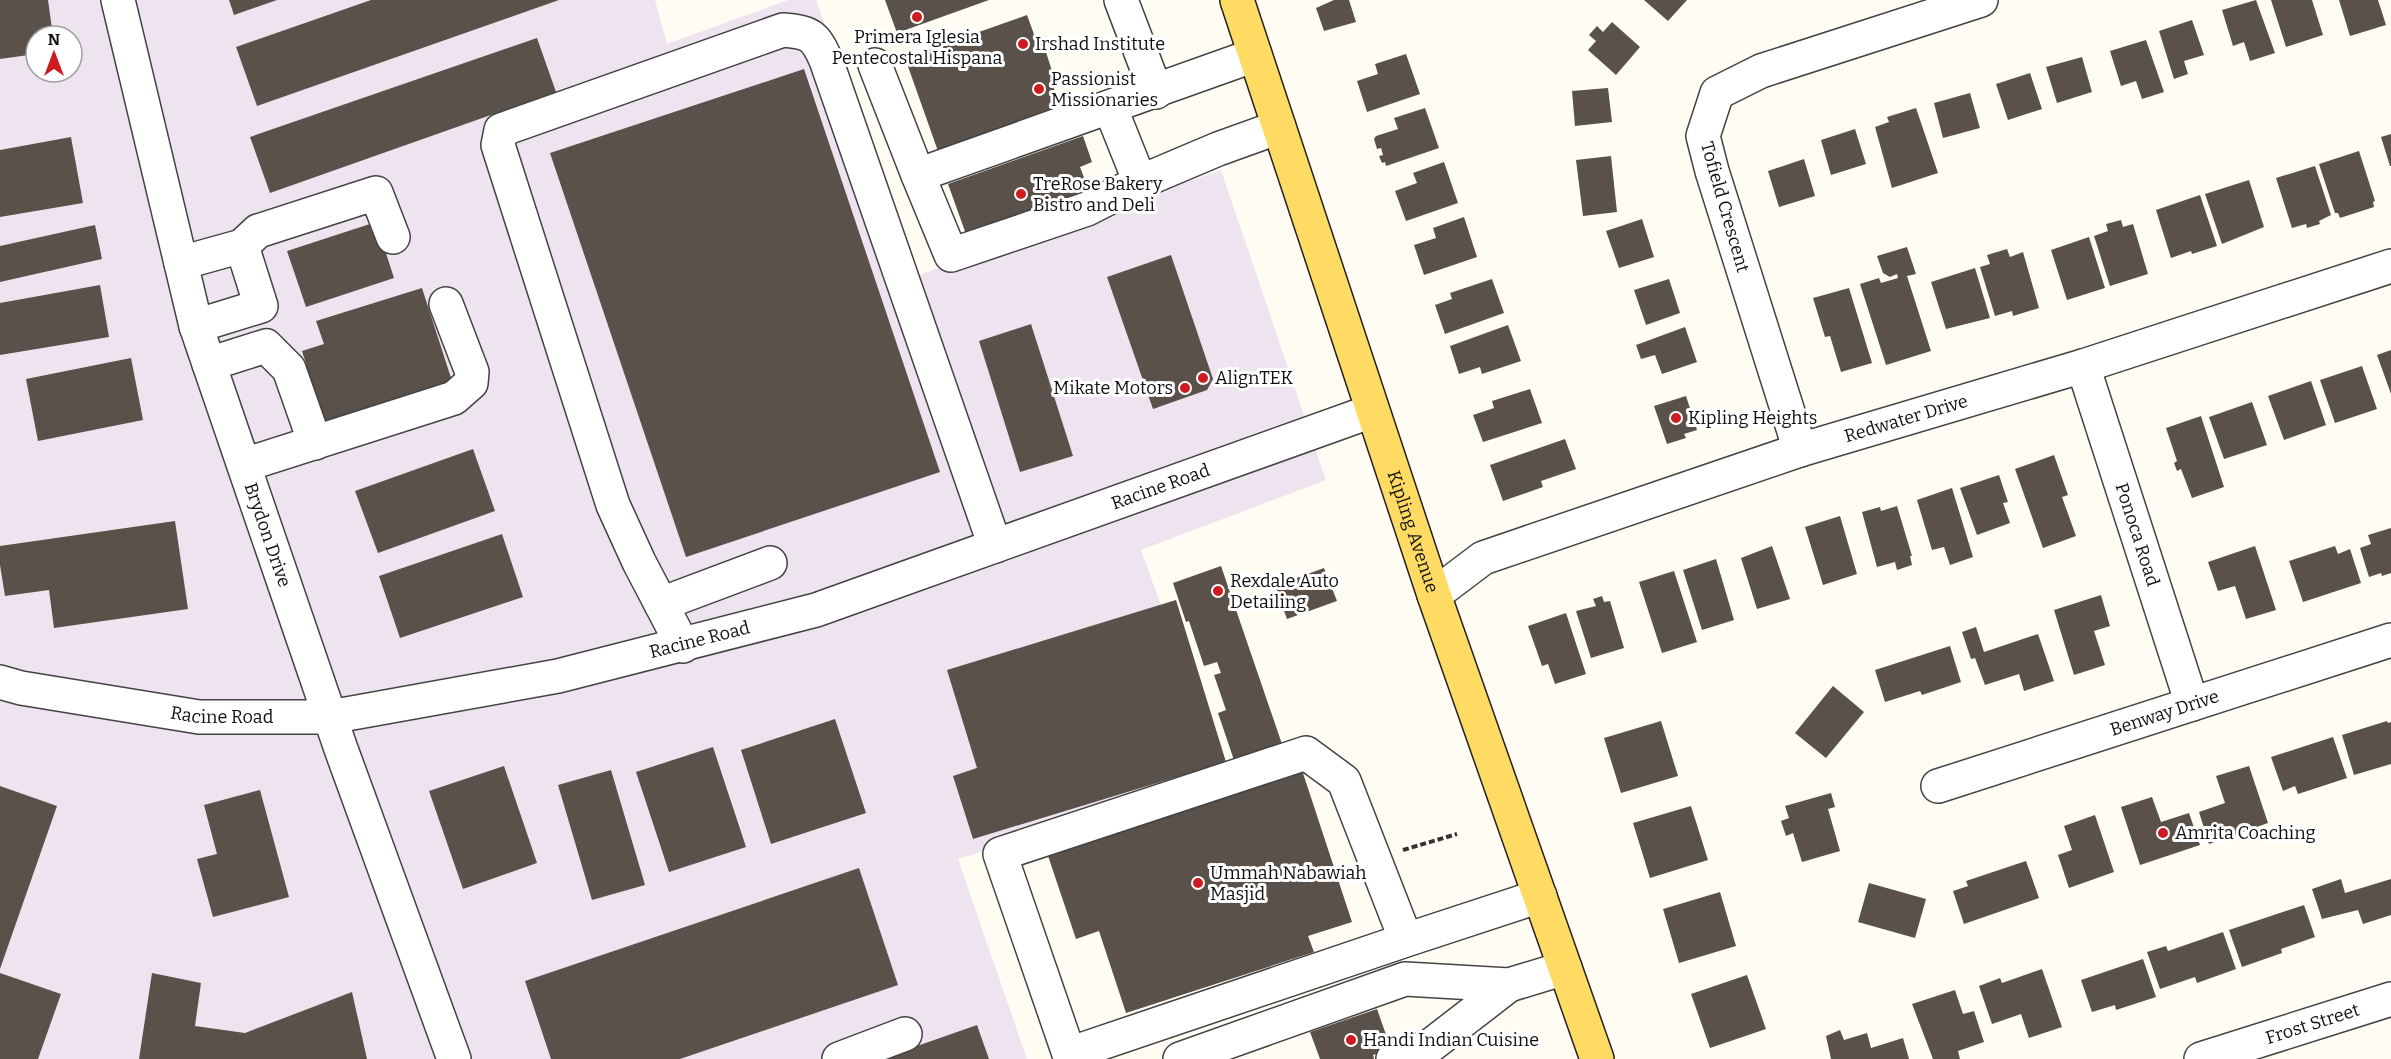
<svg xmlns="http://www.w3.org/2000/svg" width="2391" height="1059" viewBox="0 0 2391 1059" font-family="Bitter,serif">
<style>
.industrial{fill:#eee4ef;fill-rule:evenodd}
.building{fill:#5a514b}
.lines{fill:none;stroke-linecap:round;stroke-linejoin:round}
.minor-casing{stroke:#434343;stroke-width:36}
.major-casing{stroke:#212121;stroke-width:36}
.path{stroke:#323232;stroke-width:4;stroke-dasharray:6 3;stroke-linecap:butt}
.minor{stroke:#fff;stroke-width:33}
.major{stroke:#ffdb63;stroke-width:33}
.poi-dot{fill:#cd1b21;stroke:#fff;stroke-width:2}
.labels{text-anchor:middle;stroke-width:6;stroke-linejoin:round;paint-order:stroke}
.poi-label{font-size:18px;fill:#101010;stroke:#fff;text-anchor:start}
.street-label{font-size:18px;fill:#101010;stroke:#fff}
</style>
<rect width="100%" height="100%" fill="#fffdf3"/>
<path class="industrial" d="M0 0H655L667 44 788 0H816L916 276 1221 170 1326 480 1141 550 1222 775 958 859 1027 1059H0ZM36 36H72V72H36Z"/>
<path class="building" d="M0 0H48L53 36H36V54L0 59Z
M229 0H277L234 15Z
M371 0H559L257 106 236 47Z
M885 0H989L897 33Z
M1334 0H1349L1356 22 1324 31 1316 8Z
M1644 0H1687L1668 21Z
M2256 0 2275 53 2250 61 2244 42 2233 46 2222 10Z
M2271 0H2312L2323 35 2286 47Z
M2339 0H2378L2386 25 2350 36Z
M1027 15 1039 48 1044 46 1054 77 1050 78 1062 111 939 154 905 58Z
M2192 20 2204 55 2184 61 2188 74 2174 79 2159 31Z
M1612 22 1640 47 1616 75 1588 50 1596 41 1589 35 1597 26 1603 32Z
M537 38 556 92 270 193 250 137Z
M2146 40 2164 92 2142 99 2136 81 2121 86 2110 51Z
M1406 54 1420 94 1367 112 1357 81 1378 74 1375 64Z
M2082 57 2092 92 2057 103 2046 67Z
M804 69 940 472 686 557 550 153Z
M2030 73 2042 109 2008 120 1996 84Z
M1608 88 1612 122 1575 126 1572 91Z
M1970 93 1980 128 1943 138 1934 103Z
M1425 108 1439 148 1386 166 1385 162 1382 163 1379 156 1383 155 1381 148 1377 149 1374 139 1376 136 1398 129 1394 118Z
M1916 108 1938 173 1892 188 1875 127 1889 122 1887 117Z
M1855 129 1866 164 1831 175 1821 140Z
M2391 134V166H2390L2381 137Z
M1083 136 1092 162 1080 167 1094 204 971 248 948 184Z
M71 137 83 203 0 217V150Z
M2359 151 2375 201 2373 202 2374 207 2340 218 2338 213H2335L2319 164Z
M1611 156 1617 212 1583 216 1576 160Z
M1804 159 1815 196 1779 207 1768 171Z
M1444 162 1458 203 1406 221 1395 191 1417 183 1413 173Z
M2315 166 2331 215 2319 221 2320 224 2307 228 2306 224 2292 228 2276 178Z
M2249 180 2264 227 2222 244 2205 194Z
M2200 195 2217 246 2192 254 2191 251 2171 258 2156 210Z
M1464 217 1477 257 1424 275 1414 245 1436 238 1433 228Z
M1642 219 1654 257 1619 268 1606 231Z
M2121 220 2123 227 2133 224 2148 274 2110 286 2094 236 2108 231 2106 224Z
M376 222 394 278 306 307 287 251Z
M95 225 102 259 0 282V246Z
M2089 237 2105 288 2067 300 2051 250Z
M1907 247 1916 274 1907 276 1931 351 1886 365 1860 284 1879 278 1881 283 1898 278 1897 274 1890 277 1883 273 1877 256Z
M2007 249 2010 257 2023 252 2039 308 2013 316 2012 311 1995 316 1980 267 1990 264 1987 255Z
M1171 255 1213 379 1207 390 1153 409 1107 277Z
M1975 268 1990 318 1946 329 1931 282Z
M1492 279 1504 313 1445 334 1435 305 1452 299 1450 293Z
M1669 279 1680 313 1646 325 1634 290Z
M100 285 109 337 0 355V303Z
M422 288 453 384 325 425 302 351 324 344 316 321Z
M1849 288 1872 363 1841 372 1830 336 1825 337 1813 298Z
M1031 324 1073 456 1020 472 979 341Z
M1508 325 1521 361 1482 374 1480 367 1459 374 1450 346Z
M1685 327 1697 362 1662 374 1655 355 1641 359 1636 345Z
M2391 350V394L2377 355Z
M131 358 143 420 38 441 26 379Z
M2362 366 2377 409 2335 423 2320 380Z
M2311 381 2326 425 2284 440 2268 396Z
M1530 389 1542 423 1483 442 1473 415 1494 408 1492 401Z
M1686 396 1697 430 1684 434 1686 438 1667 444 1654 406Z
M2252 402 2267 445 2224 459 2209 417Z
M2201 416 2224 487 2192 498 2181 469 2177 471 2174 463 2177 461 2166 428Z
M1565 439 1576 469 1541 481 1543 487 1503 501 1490 465Z
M473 449 495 511 378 553 355 491Z
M2054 455 2068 495 2062 497 2076 536 2043 548 2015 469Z
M1999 475 2008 502 2003 503 2010 523 1977 535 1960 488Z
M1952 488 1973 557 1950 565 1944 547 1932 550 1917 500Z
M1897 506 1912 556H1910L1912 565 1897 570 1895 562 1877 567 1862 512 1880 507 1881 511Z
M1840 516 1857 574 1823 585 1805 527Z
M175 521 188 609 54 628 49 590 5 596 0 565V546Z
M2391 528V573L2382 576 2381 573 2369 577 2360 548 2371 544 2368 535Z
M502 534 523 597 400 638 379 576Z
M1772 546 1790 599 1757 609 1741 558Z
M2255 546 2276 610 2246 619 2235 586 2218 591 2208 562Z
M2335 546 2338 554 2350 549 2361 583 2303 602 2289 561Z
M1716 559 1734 620 1702 630 1683 570Z
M1221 566 1284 750 1236 766 1218 713 1226 710 1214 675 1221 673 1217 662 1204 666 1189 621 1186 622 1173 583Z
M1324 568 1337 601 1287 619 1275 586Z
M1674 571 1697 642 1662 653 1639 582Z
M2101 595 2110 626 2094 631 2105 665 2074 675 2054 610Z
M1602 596 1604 602 1610 601 1624 648 1591 658 1576 611 1596 606 1593 599Z
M1176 600 1226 762 973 839 953 776 977 768 947 670Z
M1566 613 1586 674 1555 684 1548 664 1542 666 1528 626Z
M1976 627 1984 652 2038 634 2054 681 2024 691 2019 674 1985 685 1975 658 1971 659 1962 632Z
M1950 646 1961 682 1922 695 1920 691 1885 702 1875 670Z
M1833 686 1864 712 1826 758 1795 733Z
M835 719 866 813 771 844 741 750Z
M1661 721 1678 776 1621 793 1604 738Z
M2387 721 2388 723 2391 722V764L2354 775 2342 735Z
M2333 737 2347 778 2298 794 2295 786 2283 791 2271 757Z
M713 747 746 847 669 872 636 772Z
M1299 761 1352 922 1308 936 1314 952 1126 1013 1099 931 1076 939 1044 844Z
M504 766 537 863 463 889 429 791Z
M2249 766 2268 823 2209 844 2199 812 2225 803 2216 776Z
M611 770 645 885 592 900 558 785Z
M0 786 57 806 0 969Z
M260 790 289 897 213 917 197 859 217 854 204 805Z
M1831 793 1835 807 1828 809 1840 851 1802 862 1793 833 1786 836 1781 821 1789 818 1785 806Z
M2152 797 2161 822 2189 813 2200 845 2140 865 2121 807Z
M1691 806 1708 860 1650 878 1633 823Z
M2095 815 2114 872 2069 888 2058 855 2072 850 2064 826Z
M2026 861 2039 898 1964 924 1953 891 1968 886 1966 881Z
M859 868 898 985 680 1059H551L525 981Z
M2341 879 2345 893 2391 879V915L2363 924 2358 910 2322 919 2312 889Z
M1869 883 1926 899 1915 938 1858 922Z
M1720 892 1736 946 1679 963 1663 909Z
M2304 905 2315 937 2281 949 2282 953 2242 967 2229 930Z
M2223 932 2236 969 2197 983 2195 977 2160 989 2147 952 2166 946 2168 951Z
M2143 959 2156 997 2116 1010 2115 1005 2092 1012 2081 980Z
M2042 969 2062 1027 2029 1038 2021 1014 1992 1024 1979 986 2000 978 2002 983Z
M0 973 61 994 38 1059H0Z
M152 973 201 983 195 1026 245 1033 352 992 367 1059H139Z
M1747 975 1766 1029 1710 1048 1691 994Z
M1955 990 1963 1014 1974 1011 1984 1042 1958 1051 1960 1059H1933L1912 1004Z
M1377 1009 1391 1049 1373 1055 1374 1059H1320L1310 1032Z
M977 1025 989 1059H880Z
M1840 1030 1844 1040 1867 1033 1871 1048 1903 1038 1909 1059H1831L1826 1036Z"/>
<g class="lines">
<g class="minor-casing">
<g id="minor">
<path id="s1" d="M118 0 196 326 341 749 454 1059"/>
<path d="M1121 0 1156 92"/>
<path d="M875 65 918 175 1255 55"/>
<path d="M1110 107 1140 182"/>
<path d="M918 175 951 255 1087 209 1140 182 1218 149 1279 127"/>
<path d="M242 246 258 231 376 193 393 237"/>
<path d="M181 263 242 246 261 306 196 326"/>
<path d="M209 364 266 346 289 369 315 443"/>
<path id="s2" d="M2083 366 2192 704"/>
<path d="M1800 450 1712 171 1703 136 1717 93 1761 71 1981 0"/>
<path d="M244 465 454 398 471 383 472 372 446 304"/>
<path id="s3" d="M1434 595 1483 558 1800 450 2083 366 2391 266"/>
<path d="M661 604 770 563"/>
<path d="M683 646 639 562 613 505 498 145 501 130 783 30C810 32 815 35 826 60L995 546"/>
<path id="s4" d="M0 682 21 688 199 717H330L558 676 816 610 1372 411"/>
<path id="s5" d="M1938 786 2391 640"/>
<path d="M1406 940 1069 1054 1000 854 1306 753 1344 781 1406 940 1540 896"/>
<path d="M1509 985 1565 968"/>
<path d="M839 1059 905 1034"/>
<path d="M1180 1059 1405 979 1509 985 1430 1046 1393 1059"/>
<path id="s6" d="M2201 1059 2391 999"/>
</g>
</g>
<g class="major-casing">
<g id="major">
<path id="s7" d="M1237 0 1434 595 1597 1059"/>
</g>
</g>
<path class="path" d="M1403 850 1457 834"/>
<use href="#minor" class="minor"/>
<use href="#major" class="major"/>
</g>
<g class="poi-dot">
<circle cx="917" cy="17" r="6"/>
<circle cx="1023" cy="44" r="6"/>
<circle cx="1039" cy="89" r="6"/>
<circle cx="1021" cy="194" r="6"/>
<circle cx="1203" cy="378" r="6"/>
<circle cx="1185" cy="388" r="6"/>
<circle cx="1676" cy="418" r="6"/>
<circle cx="1218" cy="591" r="6"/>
<circle cx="2163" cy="833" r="6"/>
<circle cx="1198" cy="883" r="6"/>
<circle cx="1351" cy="1040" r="6"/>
</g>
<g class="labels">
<g class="poi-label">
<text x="917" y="43" text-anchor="middle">Primera Iglesia<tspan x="917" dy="21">Pentecostal Hispana</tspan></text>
<text x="1035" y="50">Irshad Institute</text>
<text x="1051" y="85">Passionist<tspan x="1051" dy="21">Missionaries</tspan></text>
<text x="1033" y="190">TreRose Bakery<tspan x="1033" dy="21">Bistro and Deli</tspan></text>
<text x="1215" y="384">AlignTEK</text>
<text x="1173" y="394" text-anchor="end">Mikate Motors</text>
<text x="1688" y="424">Kipling Heights</text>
<text x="1230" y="587">Rexdale Auto<tspan x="1230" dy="21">Detailing</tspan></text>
<text x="2175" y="839">Amrita Coaching</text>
<text x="1210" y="879">Ummah Nabawiah<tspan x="1210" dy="21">Masjid</tspan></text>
<text x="1363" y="1046">Handi Indian Cuisine</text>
</g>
<g class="street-label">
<text transform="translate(1725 207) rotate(74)" y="6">Tofield Crescent</text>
<text dy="6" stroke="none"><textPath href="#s3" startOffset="507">Redwater Drive</textPath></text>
<text dy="6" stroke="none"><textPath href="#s4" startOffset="1197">Racine Road</textPath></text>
<text dy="6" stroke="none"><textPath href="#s7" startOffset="560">Kipling Avenue</textPath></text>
<text dy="6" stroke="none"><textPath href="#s1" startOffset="556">Brydon Drive</textPath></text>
<text dy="6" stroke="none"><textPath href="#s2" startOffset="177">Ponoca Road</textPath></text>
<text dy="6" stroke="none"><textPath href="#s4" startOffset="711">Racine Road</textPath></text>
<text dy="6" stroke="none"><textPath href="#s4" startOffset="225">Racine Road</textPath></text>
<text dy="6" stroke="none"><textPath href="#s5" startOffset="238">Benway Drive</textPath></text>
<text dy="6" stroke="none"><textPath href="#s6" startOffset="117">Frost Street</textPath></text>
</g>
</g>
<g transform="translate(54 54)"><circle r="28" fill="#ffffff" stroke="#9f9f9f" stroke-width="1.5"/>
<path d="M0-4.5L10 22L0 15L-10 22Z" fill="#cd1b21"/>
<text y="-9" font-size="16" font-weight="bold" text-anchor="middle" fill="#101010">N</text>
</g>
</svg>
